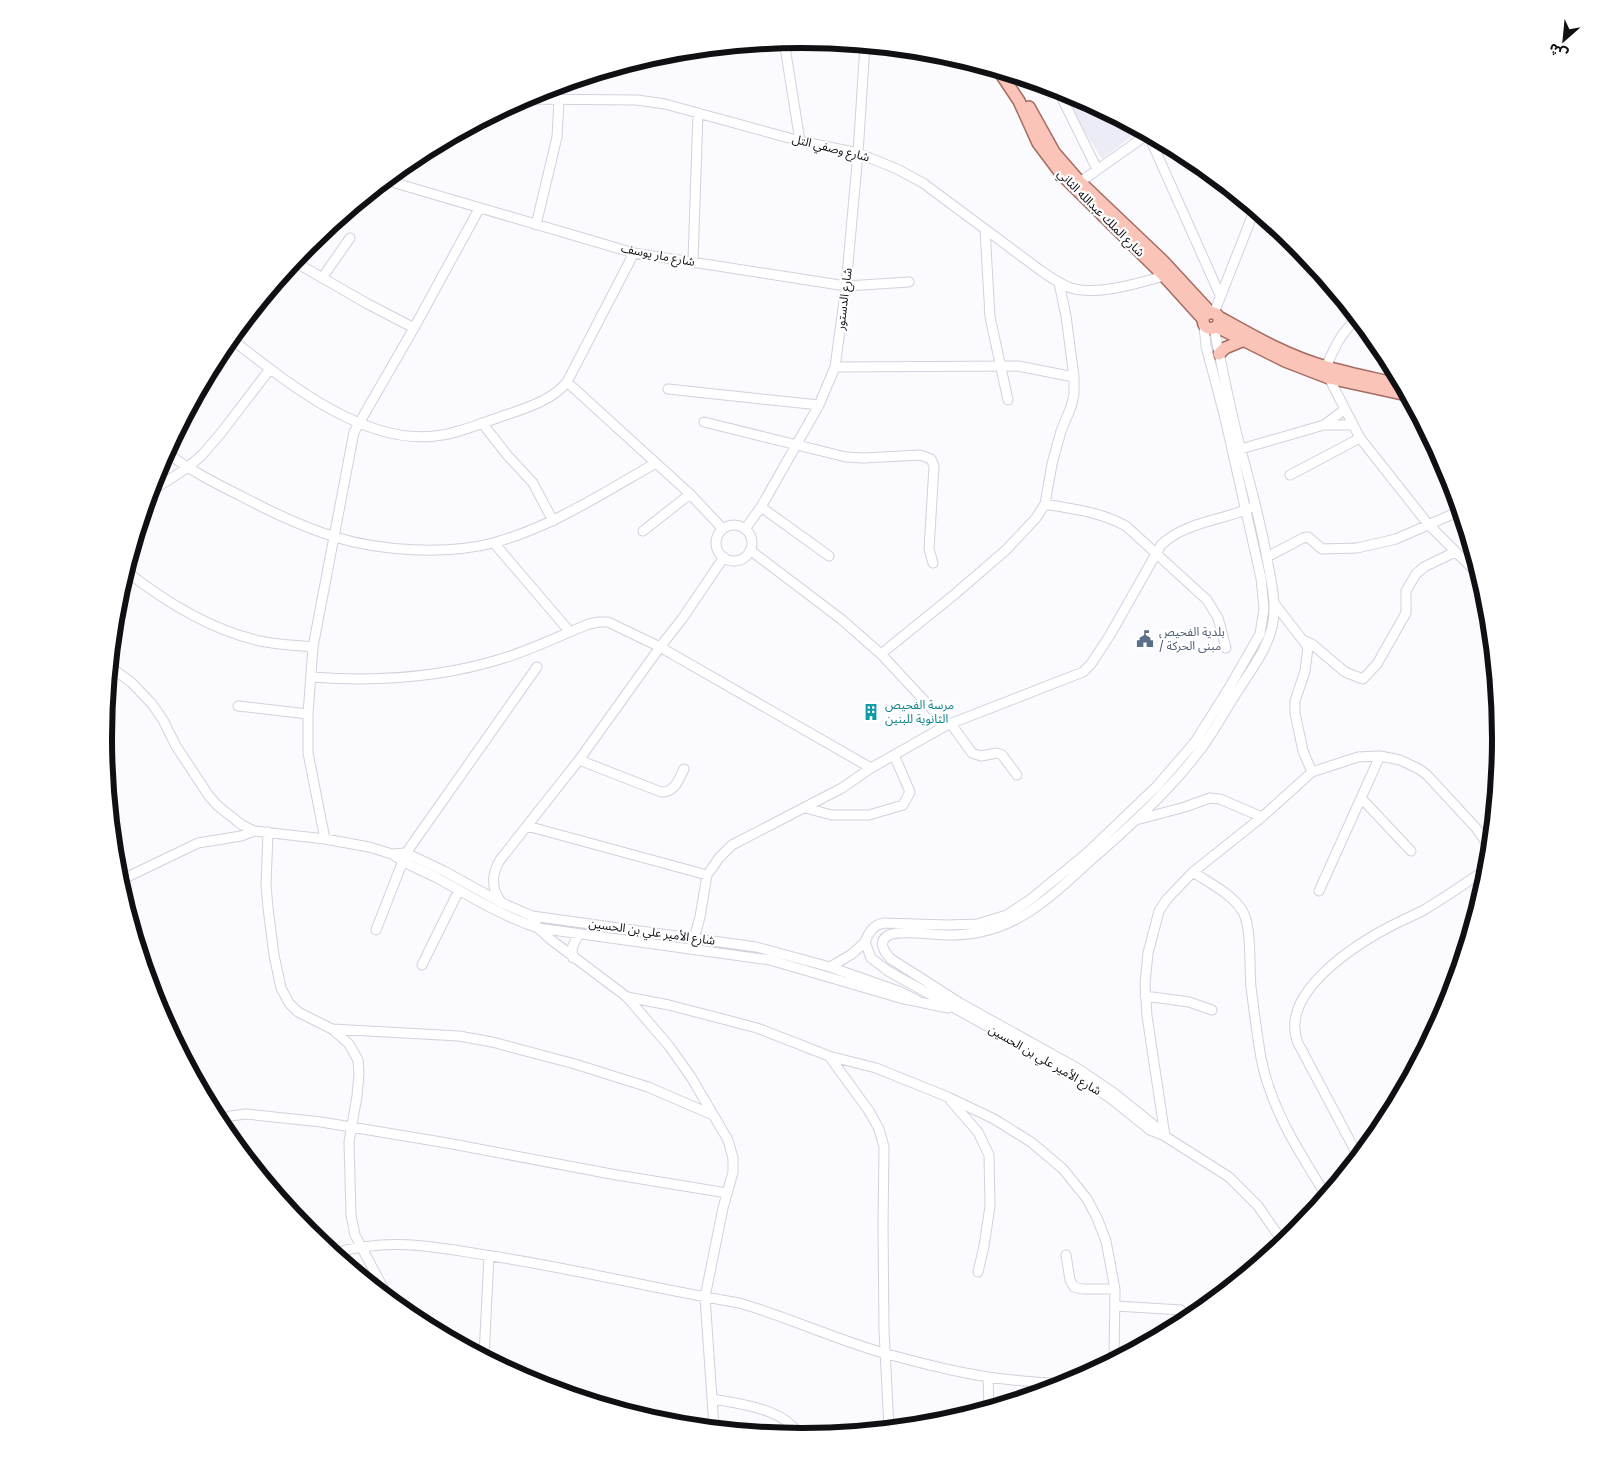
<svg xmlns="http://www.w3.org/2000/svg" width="1604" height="1475" viewBox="0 0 1604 1475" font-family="Merriweather,'Noto Sans Arabic',serif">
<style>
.built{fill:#ececf7}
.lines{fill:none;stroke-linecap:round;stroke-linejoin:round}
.minor-casing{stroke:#d2d1dd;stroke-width:11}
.major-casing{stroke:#a66c61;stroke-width:14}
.minor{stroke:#fff;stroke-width:9}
.major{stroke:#fac4b9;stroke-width:11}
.labels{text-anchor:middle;stroke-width:4.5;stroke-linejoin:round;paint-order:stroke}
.street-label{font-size:12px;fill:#101014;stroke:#fff}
.service-label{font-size:12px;fill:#4e5e75;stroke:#fff;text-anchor:start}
.culture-label{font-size:12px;fill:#0d838f;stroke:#fff;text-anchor:start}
.rim{fill:none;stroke:#101014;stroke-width:6}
</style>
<rect width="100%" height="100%" fill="#fafaff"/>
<path class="built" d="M1057 88 1070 92 1140 130 1102 159Z"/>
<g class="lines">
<g class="minor-casing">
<path id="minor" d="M784 41 800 141
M1057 88 1097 169
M522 99 637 100 665 104 800 141 858 153 897 169 923 183 1040 270C1050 277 1059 284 1071 288 1097 296 1139 283 1164 276
M385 180 634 253 846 286 909 282
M1080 182 1148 134 1220 295
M536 225 557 137 559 100
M985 229 990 317 1008 400
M293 261 366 303 414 328
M693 261 698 113
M322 278 350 238
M1214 313 1255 209
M1204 326 1206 346 1225 418 1261 578 1264 609 1260 634 1229 688 1195 742 1157 786 1087 853 1031 899 1007 915 977 924 948 925 884 923C873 925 869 932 865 942L871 958 888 971 1073 1074 1110 1098 1150 1130 1163 1135 1229 1177 1258 1206 1283 1242
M230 338C284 380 362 445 435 436 457 434 479 424 500 417 523 409 552 401 567 382L634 253
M835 367 1018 366 1074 377
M1326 367C1334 349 1341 331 1358 319
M1329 378 1360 438 1428 524 1479 575
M567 382 690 494 722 528
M668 389 819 405
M704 422 846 457 863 458 920 455 931 459 934 466 929 549 933 563
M482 423 508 456 533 483 553 521
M1324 425 1344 410
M1241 449 1324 425H1352
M166 452C189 470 215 483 241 496 271 512 303 527 335 537 380 551 447 555 493 543 552 527 603 493 656 463
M1290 475 1360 438
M150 492 187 468 202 455 221 433 270 369
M1045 504C1073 509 1101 512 1126 526L1207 600 1218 618 1226 648
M761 507 829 556
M716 543a18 18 0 1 1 36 0a18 18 0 1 1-36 0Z
M745 529 761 507 819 405 835 367 846 286 858 153 865 45
M643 531 690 494
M494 543 570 632
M750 550 841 619 881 654 947 725
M1267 557 1303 538 1308 537 1322 549 1357 548 1396 539 1460 511
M126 571C163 600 210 629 256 640 274 645 295 645 313 647
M1274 603 1308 647 1305 671 1295 701V713L1303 751 1312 772
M1305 641 1312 644 1345 672 1363 679 1377 664 1406 613V591L1416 574 1424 567 1455 552
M881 654 955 594 1006 550 1036 518 1045 504 1052 464 1061 431 1071 407 1074 394V377L1066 316 1059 283
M110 667 131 682 152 704 163 720 176 746 209 796 218 806 242 825 254 831 325 839 369 847 392 854 406 853 444 871 502 903 532 916 756 947 830 967 901 992 918 1001
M312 677C377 682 441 678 504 658 533 649 561 635 589 624L599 622H608L660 647 871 768
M238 706 308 714
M951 724 972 753 981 756 997 753 1002 755 1017 775
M579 760 661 792C675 792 678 781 684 769
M1362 799 1411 851
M805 808 832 815H869L903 805 910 792 894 755
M1136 820 1185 807 1210 798 1220 799 1262 817
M527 826 707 875
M268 832 266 885 268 908 274 955 281 988 289 1003 298 1012 332 1029 349 1044 358 1060 359 1074 357 1096 349 1142 351 1215 355 1235 388 1297
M325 839 308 753V714L313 647 354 432 414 328 479 209
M392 854C406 865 422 870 437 878 470 896 502 916 538 928L770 960 900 998 948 1008
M1193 872C1209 883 1233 894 1243 912 1252 928 1249 967 1251 987 1254 1011 1257 1035 1261 1058 1271 1109 1299 1152 1326 1195
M119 881 198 843 241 836 254 831
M1319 891 1380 756
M501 902C491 888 491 875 500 860L579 760 660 647 682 619 724 557
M532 916 538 928 550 939 627 997 669 1046 691 1077 728 1140 733 1158V1172L723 1208 705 1297 714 1428
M376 930 406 853 537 667
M691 949 700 917 707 875 719 858 732 845 842 788 871 768 947 725 1083 672 1091 664 1110 635 1161 545C1185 522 1220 521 1250 508
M573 958 572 948 578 935
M422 965 459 890
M830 967 852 954 865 942
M1145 996 1189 1002 1212 1010
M627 997 669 1005 757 1028 829 1056 876 1068 948 1097 994 1119 1031 1142 1063 1169 1087 1199 1097 1218 1106 1241 1115 1289 1114 1359
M332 1029 459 1036 492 1042 575 1064 648 1087 713 1115
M829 1056 869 1111 879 1129 884 1147 883 1225 884 1330 889 1428
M951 1101 978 1132 989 1155 990 1206 984 1246 978 1272
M219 1123 230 1116 246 1114 321 1122 447 1143 611 1174 727 1193
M1155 1126 1114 1093 1077 1068 960 1003 891 959C884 952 877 941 889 935 901 929 939 936 954 935 1014 934 1048 899 1090 861 1128 828 1166 794 1197 754 1213 734 1225 710 1239 689 1254 666 1274 640 1274 611 1275 596 1271 580 1268 564 1261 524 1251 486 1240 447 1230 408 1222 368 1214 328
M1165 1136 1147 1016 1145 984 1148 953 1152 938 1159 911 1167 899 1193 872 1262 817 1312 772 1358 757 1380 756 1400 760 1419 769 1427 775 1476 828 1490 848
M1358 1156 1298 1043C1278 993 1356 944 1393 925 1403 920 1414 915 1424 910 1446 897 1467 882 1488 868
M334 1253C392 1237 435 1247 492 1256 575 1269 656 1289 739 1303 789 1317 836 1340 887 1354 928 1365 970 1376 1013 1380 1031 1382 1049 1383 1066 1384
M1066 1255 1070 1280 1074 1287 1083 1289H1115
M1116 1306 1181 1310
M484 1356 489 1256
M988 1377 989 1407
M713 1399C740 1404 787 1409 799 1436"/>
</g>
<g class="major-casing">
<path id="major" d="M999 71 1019 101 1038 143 1062 175 1164 276 1203 319
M1029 107 1054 152 1080 182 1163 261 1210 312
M1219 317V324C1211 333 1200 327 1204 316 1210 311 1215 312 1219 317 1253 336 1289 357 1327 367 1351 374 1377 379 1402 385
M1217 327 1285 361 1329 378 1407 395
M1219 354 1225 348 1242 341"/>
</g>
<use href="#minor" class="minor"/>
<use href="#major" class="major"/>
</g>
<defs>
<g id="civic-bare" transform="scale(1.35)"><path d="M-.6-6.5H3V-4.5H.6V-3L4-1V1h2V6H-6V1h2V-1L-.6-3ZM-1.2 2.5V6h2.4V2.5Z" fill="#5c6f8a" stroke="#fff" stroke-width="2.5" paint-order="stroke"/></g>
<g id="building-bare" transform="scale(1.35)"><path d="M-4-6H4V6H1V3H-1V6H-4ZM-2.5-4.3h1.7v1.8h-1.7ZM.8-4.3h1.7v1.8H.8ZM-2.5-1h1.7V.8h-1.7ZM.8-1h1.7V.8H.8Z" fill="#0f9aa8" stroke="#fff" stroke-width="2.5" paint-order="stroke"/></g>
</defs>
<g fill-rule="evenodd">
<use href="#civic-bare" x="1145" y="639"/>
<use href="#building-bare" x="871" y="712"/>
</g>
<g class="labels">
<g class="street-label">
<text transform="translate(831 148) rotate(14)" y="4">شارع وصفي التل</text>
<text transform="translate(1101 213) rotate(45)" y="4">شارع الملك عبدالله الثاني</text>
<text transform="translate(658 255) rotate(11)" y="4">شارع مار يوسف</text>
<text transform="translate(844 299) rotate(-83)" y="4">شارع الدستور</text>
<text transform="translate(652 932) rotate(8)" y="4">شارع الأمير علي بن الحسين</text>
<text transform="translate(1045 1060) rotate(30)" y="4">شارع الأمير علي بن الحسين</text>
</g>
<g class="service-label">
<text x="1159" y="636">بلدية الفحيص<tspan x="1159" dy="14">/ مبنى الحركة</tspan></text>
</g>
<g class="culture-label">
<text x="885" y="709">مرسة الفحيص<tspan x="885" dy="14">الثانوية للبنين</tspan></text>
</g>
</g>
<path d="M0 0H1604V1475H0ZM112 738a690 690 0 1 1 1380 0a690 690 0 1 1-1380 0Z" fill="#fff" fill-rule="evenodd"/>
<path class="rim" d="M112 738a690 690 0 1 1 1380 0a690 690 0 1 1-1380 0Z"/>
<g transform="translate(1564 40) rotate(207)" stroke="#ffffff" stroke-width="4" paint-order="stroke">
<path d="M0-4L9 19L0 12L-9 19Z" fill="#101014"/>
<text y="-8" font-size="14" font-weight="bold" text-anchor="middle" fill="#101014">ش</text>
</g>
</svg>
